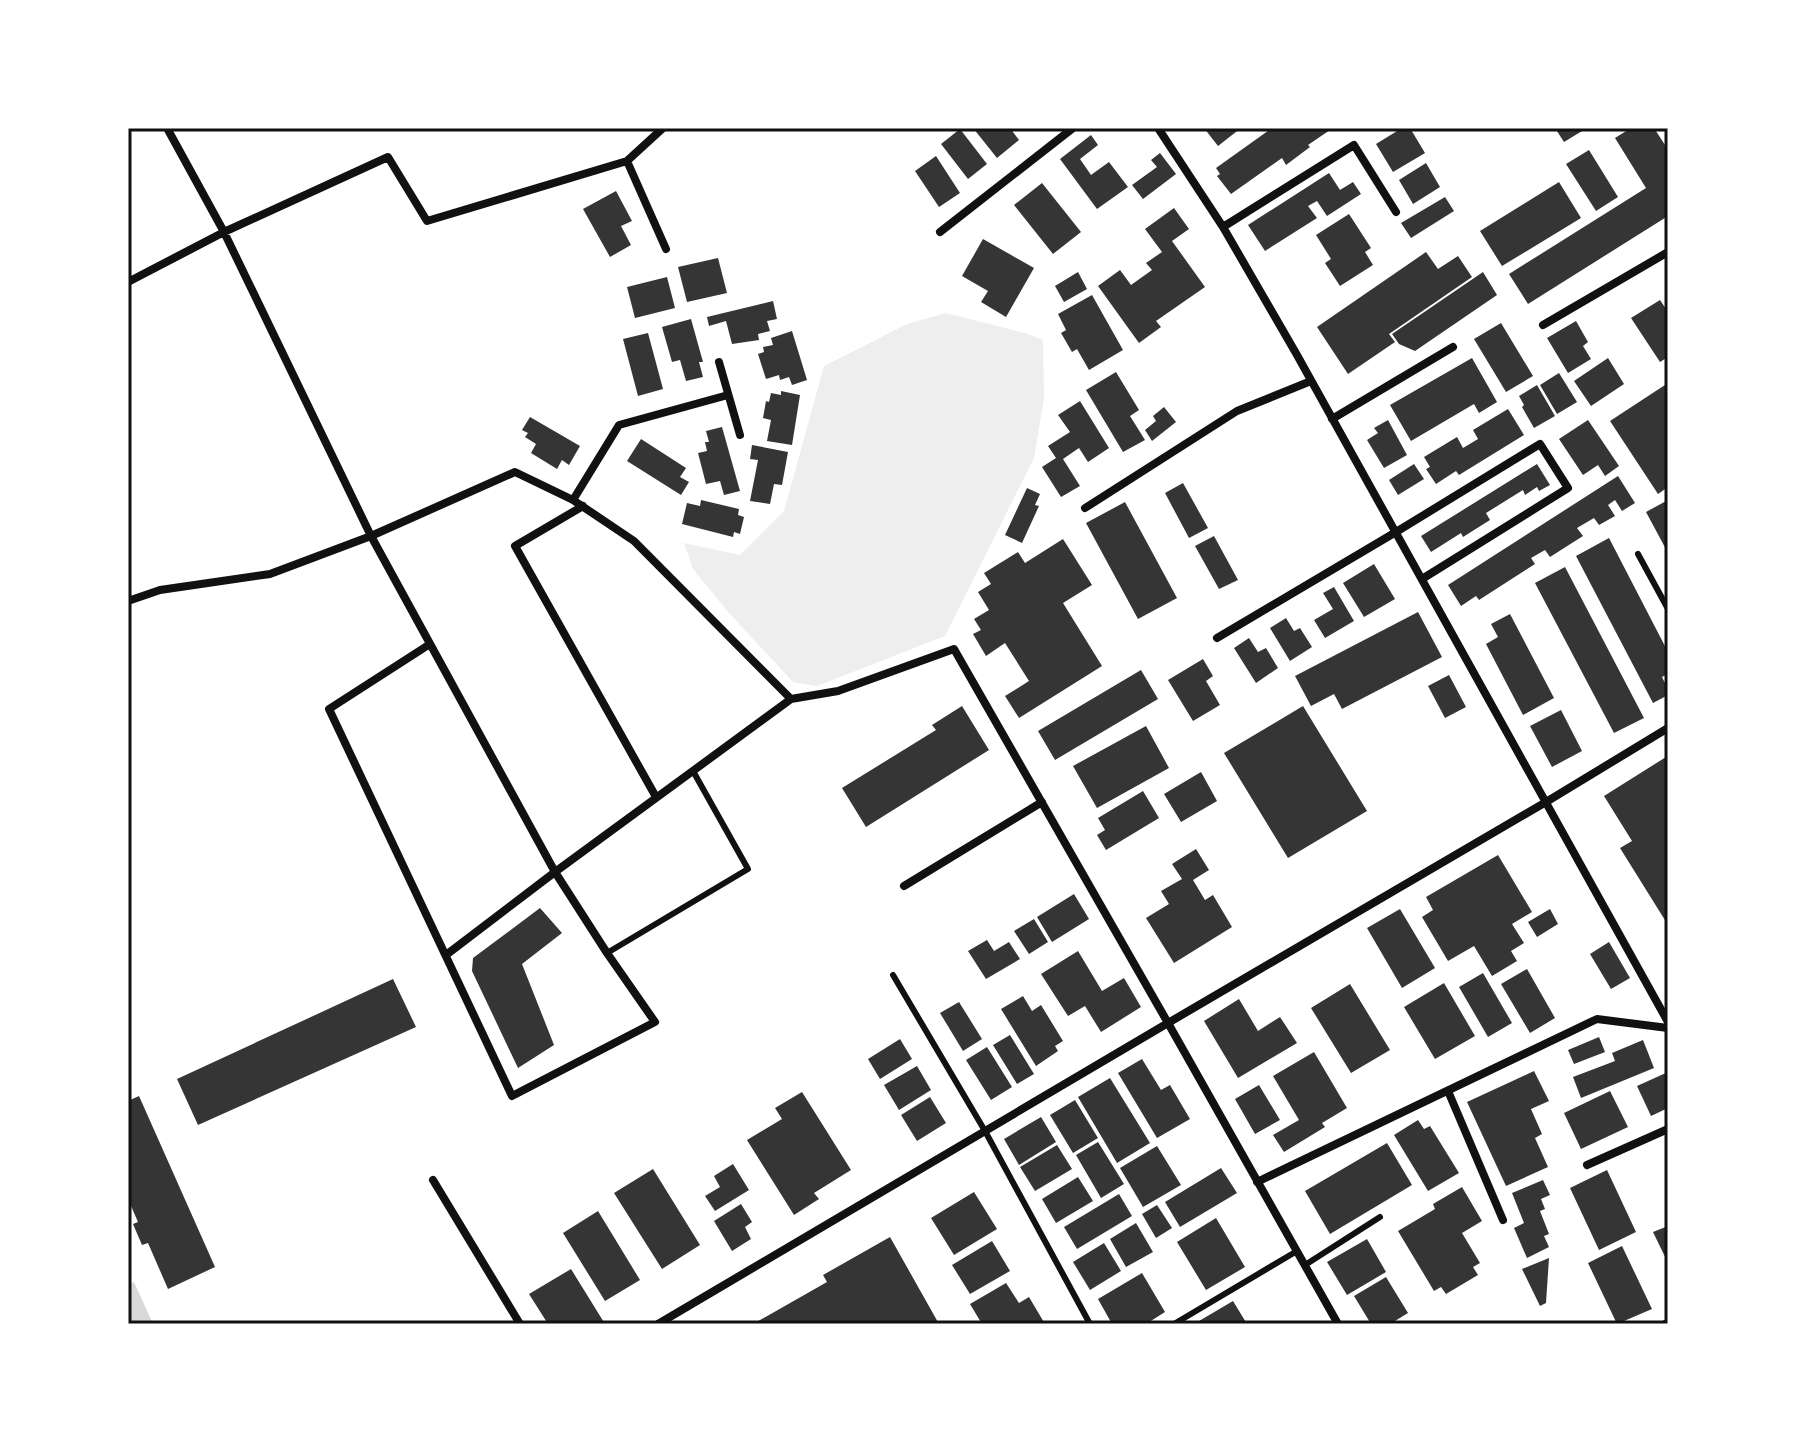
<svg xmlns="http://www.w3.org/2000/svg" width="1796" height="1452" viewBox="0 0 1796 1452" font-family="Poppins,sans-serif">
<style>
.green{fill:#eee}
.water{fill:#d9d9d9}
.building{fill:#353535}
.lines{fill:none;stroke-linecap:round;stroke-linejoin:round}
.service{stroke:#111;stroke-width:6}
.minor{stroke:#111;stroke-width:8}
.neatline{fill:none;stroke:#111;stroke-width:3}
</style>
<rect width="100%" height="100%" fill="#fff"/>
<path class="green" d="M946 313 1025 333 1043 340 1044 398 1034 458 945 636 817 686 793 682 729 613 693 569 684 543 740 555 784 511 824 366 907 324Z"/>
<path class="water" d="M134 1282 153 1324H128V1285Z"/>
<path class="building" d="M973 128H1010L1019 140 997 158Z
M1204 128H1241L1218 146Z
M1272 128H1329L1330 130 1308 145 1310 147 1286 165 1282 158 1231 194 1217 176 1220 174 1216 168Z
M1402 128H1410L1425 153 1393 172 1376 144Z
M1555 128H1587L1564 142Z
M1631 128H1654L1665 145 1668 143V216L1528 304 1509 274 1646 188 1615 138Z
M960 129 987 164 968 179 941 144Z
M1091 135 1098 145 1080 159 1091 175 1109 162 1128 187 1097 209 1060 159Z
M1589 150 1618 197 1596 211 1566 164Z
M1160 153 1176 174 1143 199 1132 185 1157 167 1151 160Z
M936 156 960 193 939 207 915 171Z
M1426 163 1440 187 1413 204 1399 180Z
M1329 173 1340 190 1353 182 1361 194 1327 216 1317 201 1308 206 1317 218 1265 251 1248 225Z
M1559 182 1581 218 1502 266 1480 231Z
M1042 183 1081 232 1053 254 1014 205Z
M616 191 632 221 621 226 631 245 610 257 583 209Z
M1445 197 1454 211 1411 238 1401 223Z
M1174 208 1189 229 1172 241 1205 287 1156 321 1161 327 1139 343 1098 286 1120 270 1131 285 1152 270 1146 263 1162 252 1145 229Z
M1349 214 1371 248 1365 252 1373 265 1340 286 1325 263 1331 259 1316 235Z
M983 239 1034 268 1006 317 981 302 988 291 962 276Z
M1426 252 1438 269 1458 256 1472 277 1389 334 1395 342 1348 374 1317 327Z
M718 258 727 293 687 302 678 267Z
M1078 272 1087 289 1064 302 1055 286Z
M1483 272 1497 295 1415 351 1399 344 1392 334Z
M667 277 675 308 635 318 627 287Z
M1092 295 1123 350 1089 370 1077 349 1072 352 1061 333 1066 330 1058 314Z
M1660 300 1668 312V357L1660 362 1631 318Z
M773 301 777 319 767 321 770 331 758 334 759 340 732 344 726 321 709 326 707 317Z
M691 319 703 362H699L703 377 686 381 680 360 672 362 662 327Z
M1576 321 1588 342 1583 346 1591 359 1568 373 1547 338Z
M1501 323 1533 376 1506 392 1474 339Z
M792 331 807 380 792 385 789 377 780 380 779 375 766 379 758 354 764 352 763 347 773 345 771 338Z
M648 333 663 389 638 396 623 339Z
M1472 358 1497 402 1479 413 1474 404 1411 441 1390 405Z
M1608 358 1624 384 1591 406 1574 381Z
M1116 372 1139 410 1130 416 1145 440 1123 452 1086 390Z
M1559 373 1577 402 1557 414 1540 385Z
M1668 383V487L1658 494 1610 421Z
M1537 385 1555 416 1534 428 1522 407 1524 405 1519 396Z
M781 391 800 395 792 445 767 441 771 420 763 418 766 401 769 402 771 393 781 395Z
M1080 401 1109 448 1088 462 1079 448 1063 459 1080 486 1061 497 1042 467 1056 458 1048 446 1070 432 1058 415Z
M1164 407 1176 422 1152 441 1145 430 1156 421 1153 416Z
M1508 409 1524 435 1459 475 1456 471 1436 484 1426 469 1430 467 1424 457 1457 437 1463 448 1478 439 1473 430Z
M530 417 580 446 569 465 562 460 557 469 531 453 536 444 525 437 528 433 522 430Z
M1388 420 1407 455 1384 468 1367 440 1378 433 1374 428Z
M1588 420 1619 466 1605 476 1598 465 1583 475 1559 439Z
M722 427 740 491 724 495 720 481 706 484 698 453 707 451 705 442H709L706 431Z
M641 439 686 468 680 477 689 482 681 495 627 461Z
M752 445 788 452 782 485 774 484 770 504 750 501 758 460 750 459Z
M1414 464 1424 479 1398 495 1389 480Z
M1537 464 1550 485 1539 491 1537 487 1525 495 1523 490 1486 513 1490 520 1463 537 1461 533 1431 552 1421 536Z
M1618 476 1635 503 1622 511 1615 500 1608 505 1615 516 1599 525 1594 518 1577 528 1583 536 1550 557 1545 550 1531 558 1535 564 1479 600 1476 596 1461 606 1448 585Z
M1183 483 1208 528 1189 538 1165 493Z
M1027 488 1040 494 1035 505 1039 506 1022 543 1005 535Z
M701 500 739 509 738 515 744 517 740 534 734 532 733 537 682 524 687 503 700 506Z
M1668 500V553L1646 512Z
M1125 502 1177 598 1138 619 1086 523Z
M1214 536 1238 580 1219 589 1195 546Z
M1609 538 1668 652V674L1662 677 1668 689V695L1653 703 1576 556Z
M1063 539 1092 585 1063 603 1102 666 1019 718 1005 696 1029 681 1005 643 986 656 973 634 981 630 974 619 989 610 978 592 991 584 984 573 1018 552 1025 563Z
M1374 564 1395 599 1364 617 1343 583Z
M1565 567 1644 718 1614 733 1535 583Z
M1334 587 1354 621 1325 638 1314 620 1333 609 1323 593Z
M1418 612 1442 657 1342 709 1334 694 1311 706 1295 676Z
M1510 614 1554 698 1523 715 1486 644 1498 637 1491 624Z
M1286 618 1294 631 1300 628 1312 647 1290 661 1270 628Z
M1249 638 1258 652 1266 648 1278 668 1256 683 1234 648Z
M1203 659 1213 676 1206 681 1220 705 1193 721 1168 680Z
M1141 670 1158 699 1055 760 1038 731Z
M1449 675 1466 707 1445 718 1428 686Z
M962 706 989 750 866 827 842 788 936 730 932 725Z
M1303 706 1367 811 1288 858 1224 753Z
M1561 710 1582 751 1552 767 1530 726Z
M1146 726 1169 768 1097 808 1073 766Z
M1666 757 1668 761V925L1620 848 1632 841 1604 796Z
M1201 772 1217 801 1181 822 1164 794Z
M1143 791 1159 818 1106 850 1097 835 1105 830 1098 818Z
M1196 849 1209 870 1193 880 1205 900 1213 895 1232 927 1174 963 1146 918 1169 904 1161 891 1182 879 1172 864Z
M1498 855 1532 912 1512 924 1524 943 1511 951 1517 961 1492 976 1474 946 1448 961 1422 917 1433 910 1426 897Z
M1074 894 1089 919 1052 942 1037 917Z
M540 908 562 933 522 964 554 1045 518 1068 472 971 473 958Z
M1400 909 1435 968 1402 988 1367 928Z
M1550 909 1558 924 1537 937 1528 922Z
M1034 919 1048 942 1029 954 1014 931Z
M987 940 994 951 1009 942 1020 959 986 979 968 951Z
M1609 942 1630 978 1611 989 1590 954Z
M1078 951 1102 991 1124 978 1141 1007 1101 1032 1085 1006 1068 1016 1041 974Z
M1527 969 1555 1018 1530 1033 1501 984Z
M1483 973 1512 1023 1488 1037 1459 987Z
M393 979 416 1027 198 1125 177 1079Z
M1444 983 1475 1036 1435 1059 1404 1007Z
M1350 984 1390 1050 1351 1073 1311 1008Z
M1023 996 1032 1011 1041 1005 1063 1041 1055 1046 1058 1051 1036 1066 1001 1009Z
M1239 999 1258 1031 1280 1017 1297 1043 1238 1078 1204 1021Z
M959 1002 982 1039 963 1051 940 1013Z
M1010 1035 1034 1074 1017 1084 993 1045Z
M1599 1037 1605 1052 1574 1064 1568 1050Z
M900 1039 912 1059 880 1079 868 1059Z
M1643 1040 1654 1068 1581 1098 1573 1077 1615 1061 1612 1053Z
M987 1047 1012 1087 991 1100 966 1060Z
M1314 1052 1347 1108 1322 1123 1325 1127 1284 1152 1273 1135 1299 1120 1273 1076Z
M1142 1059 1161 1090 1170 1085 1190 1119 1157 1138 1118 1073Z
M917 1066 931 1090 899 1110 884 1085Z
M1534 1071 1549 1101 1531 1109 1542 1134 1535 1138 1548 1167 1506 1186 1467 1102Z
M1668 1072V1108L1651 1116 1637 1086Z
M1110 1078 1150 1143 1117 1163 1078 1097Z
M1259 1085 1280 1120 1255 1134 1235 1099Z
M1610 1091 1628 1127 1581 1149 1564 1113Z
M802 1092 851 1170 814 1193 819 1199 794 1215 747 1140 782 1119 775 1108Z
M139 1096 215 1267 168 1289 148 1243 142 1245 133 1224 138 1222 128 1199V1101Z
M930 1097 946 1123 917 1141 901 1115Z
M1075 1100 1098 1138 1073 1153 1050 1115Z
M1041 1117 1056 1142 1019 1165 1004 1139Z
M1418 1120 1424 1129 1430 1126 1459 1173 1428 1191 1394 1135Z
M1098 1142 1124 1184 1101 1198 1076 1155Z
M1387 1143 1412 1185 1330 1234 1305 1191Z
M1057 1145 1072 1169 1035 1191 1020 1167Z
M1157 1146 1181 1185 1143 1207 1120 1168Z
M733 1164 749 1190 715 1211 705 1196 720 1187 714 1176Z
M1221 1168 1237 1193 1180 1227 1165 1202Z
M653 1169 700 1245 662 1269 614 1193Z
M1607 1170 1636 1232 1599 1250 1570 1188Z
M1078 1177 1093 1201 1056 1223 1042 1199Z
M1543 1180 1550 1195 1541 1199 1545 1209 1540 1211 1549 1234 1544 1236 1549 1247 1527 1258 1514 1228 1524 1223 1512 1193Z
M1462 1187 1482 1221 1462 1233 1480 1263 1473 1267 1478 1275 1446 1294 1441 1287 1434 1291 1398 1231 1435 1209 1433 1204Z
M974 1192 997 1229 954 1255 931 1218Z
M1119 1194 1132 1216 1077 1249 1064 1227Z
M741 1204 752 1222 745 1227 751 1239 732 1251 714 1221Z
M1157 1205 1172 1228 1156 1238 1142 1214Z
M598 1211 640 1280 605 1301 563 1233Z
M1216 1218 1245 1267 1206 1290 1177 1242Z
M1136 1223 1153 1252 1126 1267 1110 1239Z
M1668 1226V1263L1653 1232Z
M890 1237 939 1324H753L827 1282 823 1275Z
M1367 1239 1386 1272 1347 1295 1327 1262Z
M992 1241 1010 1271 970 1294 952 1265Z
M1104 1243 1121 1271 1090 1290 1073 1262Z
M1622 1246 1652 1309 1617 1324 1588 1263Z
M1549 1258 1546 1303 1540 1306 1522 1269Z
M571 1269 605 1324H548L529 1294Z
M1142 1273 1165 1312 1146 1324H1112L1098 1299Z
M1386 1277 1408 1313 1390 1324H1371L1354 1296Z
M1006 1283 1019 1303 1029 1297 1045 1324H982L970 1304Z
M1233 1301 1247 1324H1194Z"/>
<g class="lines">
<path class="service" d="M1638 554 1668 609
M607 953 748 869 693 771
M893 975 985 1131 1090 1324
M1305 1265 1380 1217
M1174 1324 1297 1251"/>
<path class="minor" d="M167 128 224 232 371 536 555 872 607 953 655 1022 512 1096 329 709 430 644
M1158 128 1223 227 1297 355 1668 1022
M627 161 666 249
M1223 227 1354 145 1396 212
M940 232 1073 128
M128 282 224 232 388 157 427 221 627 161 663 128
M1543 325 1668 252
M719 362 740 435
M1332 419 1453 347
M573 500 619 425 728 395
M583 506 515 546 656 797
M1085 508 1237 411 1311 381
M128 601 160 590 270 574 371 536 515 472 573 500 634 541 791 699 838 691 954 649 1168 1023 1338 1324
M1217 638 1396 532 1540 444 1568 488 1422 579
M904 886 1042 802
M446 955 555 872 791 699
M1448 1091 1503 1220
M1587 1165 1668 1129
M433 1180 520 1324
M1257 1182 1597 1019 1668 1028
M658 1324 1168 1023 1546 802 1668 728
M1665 1324 1668 1323"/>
</g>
<rect width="1796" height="1452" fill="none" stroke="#ffffff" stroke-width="260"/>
<rect x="130" y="130" width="1536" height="1192" class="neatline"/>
</svg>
